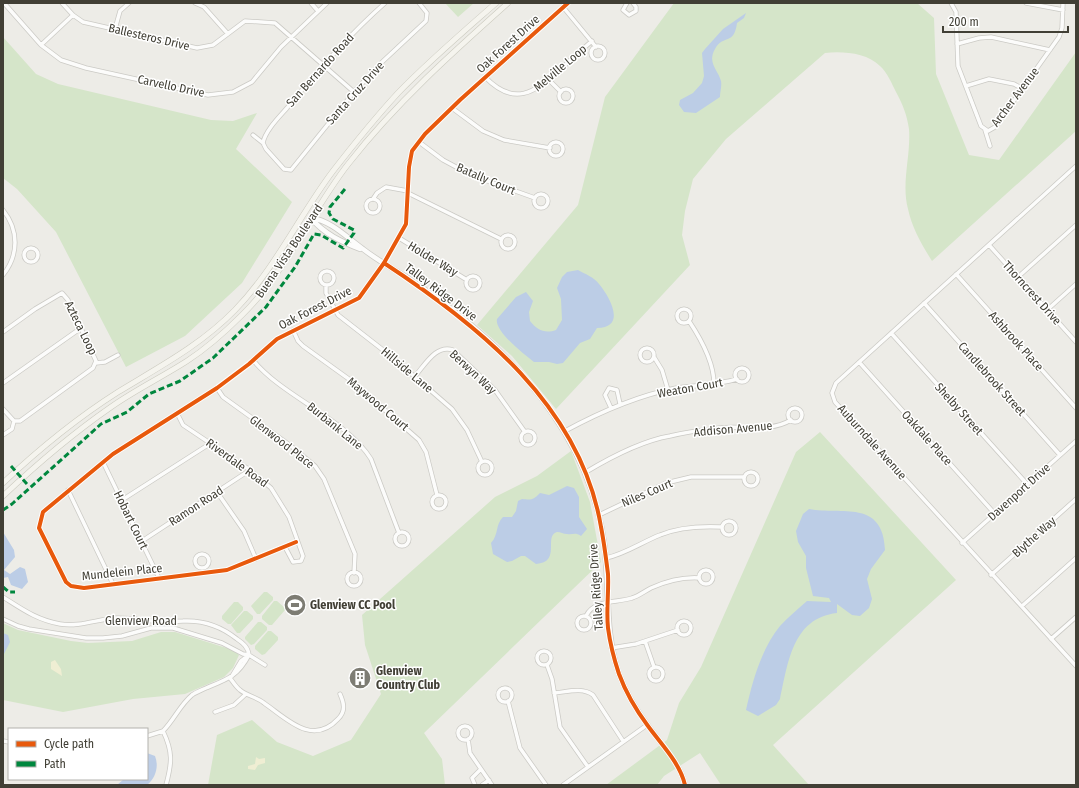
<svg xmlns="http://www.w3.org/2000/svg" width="1079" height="788" viewBox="0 0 1079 788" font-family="'Fira Sans Condensed',sans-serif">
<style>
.green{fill:#d5e5c9}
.sand{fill:#efeed3}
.water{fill:#bccde6}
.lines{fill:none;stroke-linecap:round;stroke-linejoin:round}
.minor-casing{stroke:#cbcac5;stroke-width:5}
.tertiary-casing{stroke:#cbcac5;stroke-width:6}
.secondary-casing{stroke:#cbcabf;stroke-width:6}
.minor{stroke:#fcfcfb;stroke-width:3.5}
.tertiary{stroke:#fcfcfb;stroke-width:4.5}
.secondary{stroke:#f5f4ee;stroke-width:5}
.quiet{stroke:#00873e;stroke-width:3;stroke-dasharray:6 3;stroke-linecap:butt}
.cycleway-casing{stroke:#fff;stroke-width:6}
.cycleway{stroke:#e8590c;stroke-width:4}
.labels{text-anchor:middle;stroke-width:3;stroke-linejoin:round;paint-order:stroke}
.street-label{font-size:12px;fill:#413f35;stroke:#fff}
.poi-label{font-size:12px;font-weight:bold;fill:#413f35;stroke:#fff;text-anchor:start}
</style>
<rect width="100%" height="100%" fill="#edece7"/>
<path class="green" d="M445 3H474L458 17Z
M674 3H917L934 18 936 74 969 155 999 160 1076 52V131L932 261C922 245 912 228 908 209 901 183 911 156 909 129 907 115 903 105 896 92 892 84 887 72 880 66 867 53 843 51 825 53L726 139 693 179 685 211 682 235 690 265 556 409 512 356 477 325 578 205 605 97Z
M3 37 36 74 58 84 211 120 233 121 257 113 236 149 292 202 242 283 185 336 126 367 56 232 17 189 3 178Z
M820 432 956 580 773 745 809 785H721L700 753 664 776 657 785H606L667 740 679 703 701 667 796 452Z
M571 451 590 502 601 562 424 733 442 759 445 785H208L217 735 252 720 277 742 313 756 351 740 381 694 365 645 362 615 495 497 537 476Z
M264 592H267L273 597V600L260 614H257L251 606Z
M274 601H277L285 608V610L272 625H269L262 619V616Z
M234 602H238L243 607V610L231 624H228L222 619V616Z
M244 611H247L253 616V619L240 633H237L231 625Z
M258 622H261L267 627V630L254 644 251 645 245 639V637Z
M3 623 18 630 71 641 88 643 132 641 161 632H175L233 650 239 655 233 668 224 677 185 694 133 699 63 712 3 700Z
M268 631H271L278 637V640L265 654 262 655 255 649V646Z"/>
<path class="sand" d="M55 660 61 669 62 676 51 669V662Z
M256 757 259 759 265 758V763L258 765 255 770 248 769V766L255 764Z"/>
<path class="water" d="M746 13 744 18 737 23C734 46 723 34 715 49 707 63 718 70 721 81 722 86 720 92 720 97L696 113 684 112 679 105 680 100 693 93 702 83 704 76 702 53 705 49 723 29Z
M578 270C585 274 594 277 599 284 610 297 627 328 597 328L590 339 580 343 563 363 557 364 549 362H534C525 355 494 331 497 319L516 297 526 292 533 301 529 312 530 321C537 330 545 334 556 330L562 320 561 299 557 288 562 277 567 272Z
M567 486 574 488 579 497V517L587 529 581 536C575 532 573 535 567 534 563 534 561 532 557 532 543 536 562 562 536 564L525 556H521L512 561 507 562 493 554 491 543C499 534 495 525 503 517H512L516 511 518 501 522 499C532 500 533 500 540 493L549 495Z
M809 509C842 515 883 499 885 550L871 569 867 579 872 599 869 608 860 616 852 615 837 604V613C792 618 788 664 780 699L776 705 758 716 746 710C752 683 761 649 780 626 788 617 798 609 807 601L831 602 829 598 813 596 806 568V556L798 542 796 531 803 514Z
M3 532 14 550 15 557 4 570 10 574 20 567 25 569 28 582 22 589 11 585 8 577 3 578Z
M3 633 8 635 10 642 3 656Z
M147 753 155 756C159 766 156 778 147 785H117L124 779H147Z"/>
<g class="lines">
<g class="minor-casing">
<path id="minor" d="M4 3 41 45 61 60 86 68 208 95 233 92 252 82 281 47 327 3
M62 3 73 15 83 22 197 48 213 45 245 21 275 23 354 92
M195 3 204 7 228 34
M311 3 318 11
M627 3 623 10 629 15 636 11V7L633 3
M951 3 956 12 958 66 981 126 988 131 995 127 1059 37 1062 28 1063 3
M1026 3 1063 10
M563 7 596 47
M115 29 120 11 129 3
M957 44 979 38 991 37 1050 50
M41 45 73 15
M591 53a7 7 0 1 1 14 0a7 7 0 1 1-14 0Z
M485 77C514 107 534 93 560 70 570 60 581 50 592 41
M549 80 561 92
M966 86 989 79 1014 84 1023 89
M559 96a7 7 0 1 1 14 0a7 7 0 1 1-14 0Z
M452 108 483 131 504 140 550 148
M985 130 990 146
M253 135 263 143 266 149 284 169 291 170 354 92 381 63 426 21 427 13 419 3
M419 142 443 160 471 175 535 198
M549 149a7 7 0 1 1 14 0a7 7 0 1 1-14 0Z
M263 143C265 131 279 117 287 108 317 71 349 35 385 3
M1076 166 836 383 832 393 835 402 1076 666
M408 193 501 239
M534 201a7 7 0 1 1 14 0a7 7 0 1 1-14 0Z
M373 199 377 193 386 187 408 191
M366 206a7 7 0 1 1 14 0a7 7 0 1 1-14 0Z
M3 210C19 230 19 255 3 275
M501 242a7 7 0 1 1 14 0a7 7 0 1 1-14 0Z
M399 238 467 280
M989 245 1076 342
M24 255a7 7 0 1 1 14 0a7 7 0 1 1-14 0Z
M320 278a7 7 0 1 1 14 0a7 7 0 1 1-14 0Z
M956 274 1076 408
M466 283a7 7 0 1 1 14 0a7 7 0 1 1-14 0Z
M1018 277 1076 225
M326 285V293L338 315 392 357 452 409 467 430 482 462
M924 303 1060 455
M677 316a7 7 0 1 1 14 0a7 7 0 1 1-14 0Z
M1047 310 1076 284
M689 321C701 339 714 362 714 384
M293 330 298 341 303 346 353 382 419 440 426 452 437 495
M3 332 35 309 62 293 68 300 96 361 93 368 20 421H14L3 409
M891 333 1027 484
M640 355a7 7 0 1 1 14 0a7 7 0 1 1-14 0Z
M654 357 662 370 668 390
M253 360C283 397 345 418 371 459L399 533
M859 362 995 514
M96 363 105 362 118 355
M735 375a7 7 0 1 1 14 0a7 7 0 1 1-14 0Z
M415 376C425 365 436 344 453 350L495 390 525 432
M3 383 81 328
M217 388 223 397 291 446 315 466 324 479 355 554 354 573
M611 408 605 395 609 388 617 390 620 404
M788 415a7 7 0 1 1 14 0a7 7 0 1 1-14 0Z
M177 413 183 425 250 470 271 488 289 517 303 556 301 561 293 562 285 547
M565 431C600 412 636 396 676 388 696 385 717 385 737 379
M521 438a7 7 0 1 1 14 0a7 7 0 1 1-14 0Z
M3 435 12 429 14 421
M478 468a7 7 0 1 1 14 0a7 7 0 1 1-14 0Z
M103 462 159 578
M586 472C611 457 641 441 670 436 686 432 702 430 719 428 743 425 769 433 791 420
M744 479a7 7 0 1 1 14 0a7 7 0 1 1-14 0Z
M68 490 113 584
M217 492 244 531 256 559
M432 502a7 7 0 1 1 14 0a7 7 0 1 1-14 0Z
M122 500 211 443
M599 515 666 483 691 477H744
M722 528a7 7 0 1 1 14 0a7 7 0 1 1-14 0Z
M395 539a7 7 0 1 1 14 0a7 7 0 1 1-14 0Z
M142 541 250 470
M296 542 227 570 84 588 71 586 66 582 39 528 43 512 113 454 217 388 249 364 277 339 359 298 384 263 406 224 409 167 412 151 425 134 460 100 568 3
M962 543 1076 441
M195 561a7 7 0 1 1 14 0a7 7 0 1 1-14 0Z
M606 558C625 554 642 542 660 535 679 527 702 526 722 527
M699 577a7 7 0 1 1 14 0a7 7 0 1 1-14 0Z
M347 579a7 7 0 1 1 14 0a7 7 0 1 1-14 0Z
M991 575 1076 499
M3 597C22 609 37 620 60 624 78 627 96 620 114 618 130 617 147 621 162 622 169 622 176 621 183 621 204 620 221 626 237 639 243 643 248 647 249 655
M1022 606 1076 558
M586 616C594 599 617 603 632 598 639 596 645 591 651 588 667 581 682 577 699 578
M577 623a7 7 0 1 1 14 0a7 7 0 1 1-14 0Z
M3 619 18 626 29 629 86 638H103L122 636 151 628H173L222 643 243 654 249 655 265 665
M677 628a7 7 0 1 1 14 0a7 7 0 1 1-14 0Z
M1051 639 1076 617
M645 641 654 667
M611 648 636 644 678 630
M537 658a7 7 0 1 1 14 0a7 7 0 1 1-14 0Z
M547 665 552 679 560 727 588 767
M649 674a7 7 0 1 1 14 0a7 7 0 1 1-14 0Z
M232 676 241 661 249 655
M230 678C233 682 236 687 240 690 247 696 257 697 264 703 286 718 312 747 338 719 346 711 344 703 340 694
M498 695a7 7 0 1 1 14 0a7 7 0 1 1-14 0Z
M554 693C567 692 582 687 593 695L623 741
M508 701 520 748 546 785
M215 712 234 705 246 694
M458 733a7 7 0 1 1 14 0a7 7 0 1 1-14 0Z
M163 731C173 752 172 763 166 785
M147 736 163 731C174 720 180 705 192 695 196 692 202 690 206 688 228 679 238 676 249 655
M468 739 470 753 492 785
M3 741 9 742
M475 785 472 778 481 769
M482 785 489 780
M563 785 647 725"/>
</g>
<g class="tertiary-casing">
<path id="tertiary" d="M311 218C332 221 346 237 363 249 377 260 393 269 408 278 503 341 587 426 604 542 610 587 604 631 619 674 626 693 637 711 649 727 662 745 680 763 685 785
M311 218C324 234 342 242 360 249"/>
</g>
<g class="secondary-casing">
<path id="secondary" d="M3 483C38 450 77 418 118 392 159 367 201 345 235 310 275 269 299 216 333 171 354 144 375 118 398 93 429 61 463 32 496 3
M3 496C37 464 72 434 111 407 135 390 162 377 187 361 207 348 225 332 242 315 287 271 311 211 349 163 396 103 452 53 508 3"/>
</g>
<use href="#minor" class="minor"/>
<use href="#tertiary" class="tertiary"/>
<use href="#secondary" class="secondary"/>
<path class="quiet" d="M11 466 27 484
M3 510 12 504 101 424 127 412 149 394 180 381 213 358 266 307 295 267 314 234 321 235 343 248 354 233V230L333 219 329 213 330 207 345 189
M3 587 9 592H15"/>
<g class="cycleway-casing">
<path id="cycleway" d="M384 263C480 326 581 407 601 527 604 542 606 558 608 574 609 592 606 610 608 628 610 643 614 659 619 674 626 693 636 710 648 726 661 744 680 763 685 785
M296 542 227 570 84 588 71 586 66 582 39 528 43 512 113 454 217 388 249 364 277 339 359 298 384 263 406 224 409 167 412 151 425 134 460 100 568 3"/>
</g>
<use href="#cycleway" class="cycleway"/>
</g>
<defs>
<g id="stadium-disc" transform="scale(1.15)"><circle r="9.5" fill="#7d7c73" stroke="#fff"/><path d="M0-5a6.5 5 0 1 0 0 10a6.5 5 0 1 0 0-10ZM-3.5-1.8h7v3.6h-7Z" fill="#fff"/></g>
<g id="building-disc" transform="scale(1.15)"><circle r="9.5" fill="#7d7c73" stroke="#fff"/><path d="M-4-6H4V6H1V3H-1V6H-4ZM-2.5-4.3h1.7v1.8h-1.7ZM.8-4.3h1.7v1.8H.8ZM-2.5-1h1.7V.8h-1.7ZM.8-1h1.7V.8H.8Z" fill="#fff"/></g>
</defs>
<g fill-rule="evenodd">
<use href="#stadium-disc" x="295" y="605"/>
<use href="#building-disc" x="360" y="678"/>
</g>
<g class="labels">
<g class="street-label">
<text transform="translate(149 37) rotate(13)" y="4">Ballesteros Drive</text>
<text transform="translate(508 44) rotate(-42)" y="4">Oak Forest Drive</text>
<text transform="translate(560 68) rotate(-40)" y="4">Melville Loop</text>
<text transform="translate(320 70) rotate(-48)" y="4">San Bernardo Road</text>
<text transform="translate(171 86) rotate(12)" y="4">Carvello Drive</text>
<text transform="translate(355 93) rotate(-48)" y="4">Santa Cruz Drive</text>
<text transform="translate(1015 97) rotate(-53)" y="4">Archer Avenue</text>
<text transform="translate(486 179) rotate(23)" y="4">Batally Court</text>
<text transform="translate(289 251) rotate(-56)" y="4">Buena Vista Boulevard</text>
<text transform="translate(433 259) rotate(31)" y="4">Holder Way</text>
<text transform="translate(441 292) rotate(37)" y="4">Talley Ridge Drive</text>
<text transform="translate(1032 293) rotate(48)" y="4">Thorncrest Drive</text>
<text transform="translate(315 308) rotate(-27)" y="4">Oak Forest Drive</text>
<text transform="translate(81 328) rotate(64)" y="4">Azteca Loop</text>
<text transform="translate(1016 341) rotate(48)" y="4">Ashbrook Place</text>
<text transform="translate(407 370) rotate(40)" y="4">Hillside Lane</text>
<text transform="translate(473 372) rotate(43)" y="4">Berwyn Way</text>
<text transform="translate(992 379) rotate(48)" y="4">Candlebrook Street</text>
<text transform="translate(690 388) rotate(-10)" y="4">Weaton Court</text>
<text transform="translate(378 404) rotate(40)" y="4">Maywood Court</text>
<text transform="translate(959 409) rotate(48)" y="4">Shelby Street</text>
<text transform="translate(335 426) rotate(39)" y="4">Burbank Lane</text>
<text transform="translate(733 429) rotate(-5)" y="4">Addison Avenue</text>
<text transform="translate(927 438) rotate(48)" y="4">Oakdale Place</text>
<text transform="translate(282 442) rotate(38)" y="4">Glenwood Place</text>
<text transform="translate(872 442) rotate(48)" y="4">Auburndale Avenue</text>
<text transform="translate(237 463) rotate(36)" y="4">Riverdale Road</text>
<text transform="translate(1019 492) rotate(-42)" y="4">Davenport Drive</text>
<text transform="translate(647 493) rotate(-23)" y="4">Niles Court</text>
<text transform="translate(196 506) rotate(-33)" y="4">Ramon Road</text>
<text transform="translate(131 520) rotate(64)" y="4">Hobart Court</text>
<text transform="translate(1034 537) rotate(-42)" y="4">Blythe Way</text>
<text transform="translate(122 572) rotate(-6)" y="4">Mundelein Place</text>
<text transform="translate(596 587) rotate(-94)" y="4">Talley Ridge Drive</text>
<text x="141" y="625">Glenview Road</text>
</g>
<g class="poi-label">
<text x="310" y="609">Glenview CC Pool</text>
<text x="376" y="675">Glenview<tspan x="376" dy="14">Country Club</tspan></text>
</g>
</g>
<rect width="1079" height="788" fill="none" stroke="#413f35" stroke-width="8"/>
<rect x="8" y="728" width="140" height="52" fill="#ffffff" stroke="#b3b2ae"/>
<rect x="16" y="741" width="20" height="6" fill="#e8590c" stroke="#b3b2ae"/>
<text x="44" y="748" font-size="12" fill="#413f35">Cycle path</text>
<rect x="16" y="761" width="20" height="6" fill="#00873e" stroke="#b3b2ae"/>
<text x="44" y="768" font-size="12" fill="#413f35">Path</text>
<path d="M943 26v6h125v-6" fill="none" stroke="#413f35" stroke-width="2"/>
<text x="949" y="26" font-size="12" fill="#413f35" stroke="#ffffff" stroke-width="3" paint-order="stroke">200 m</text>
</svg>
